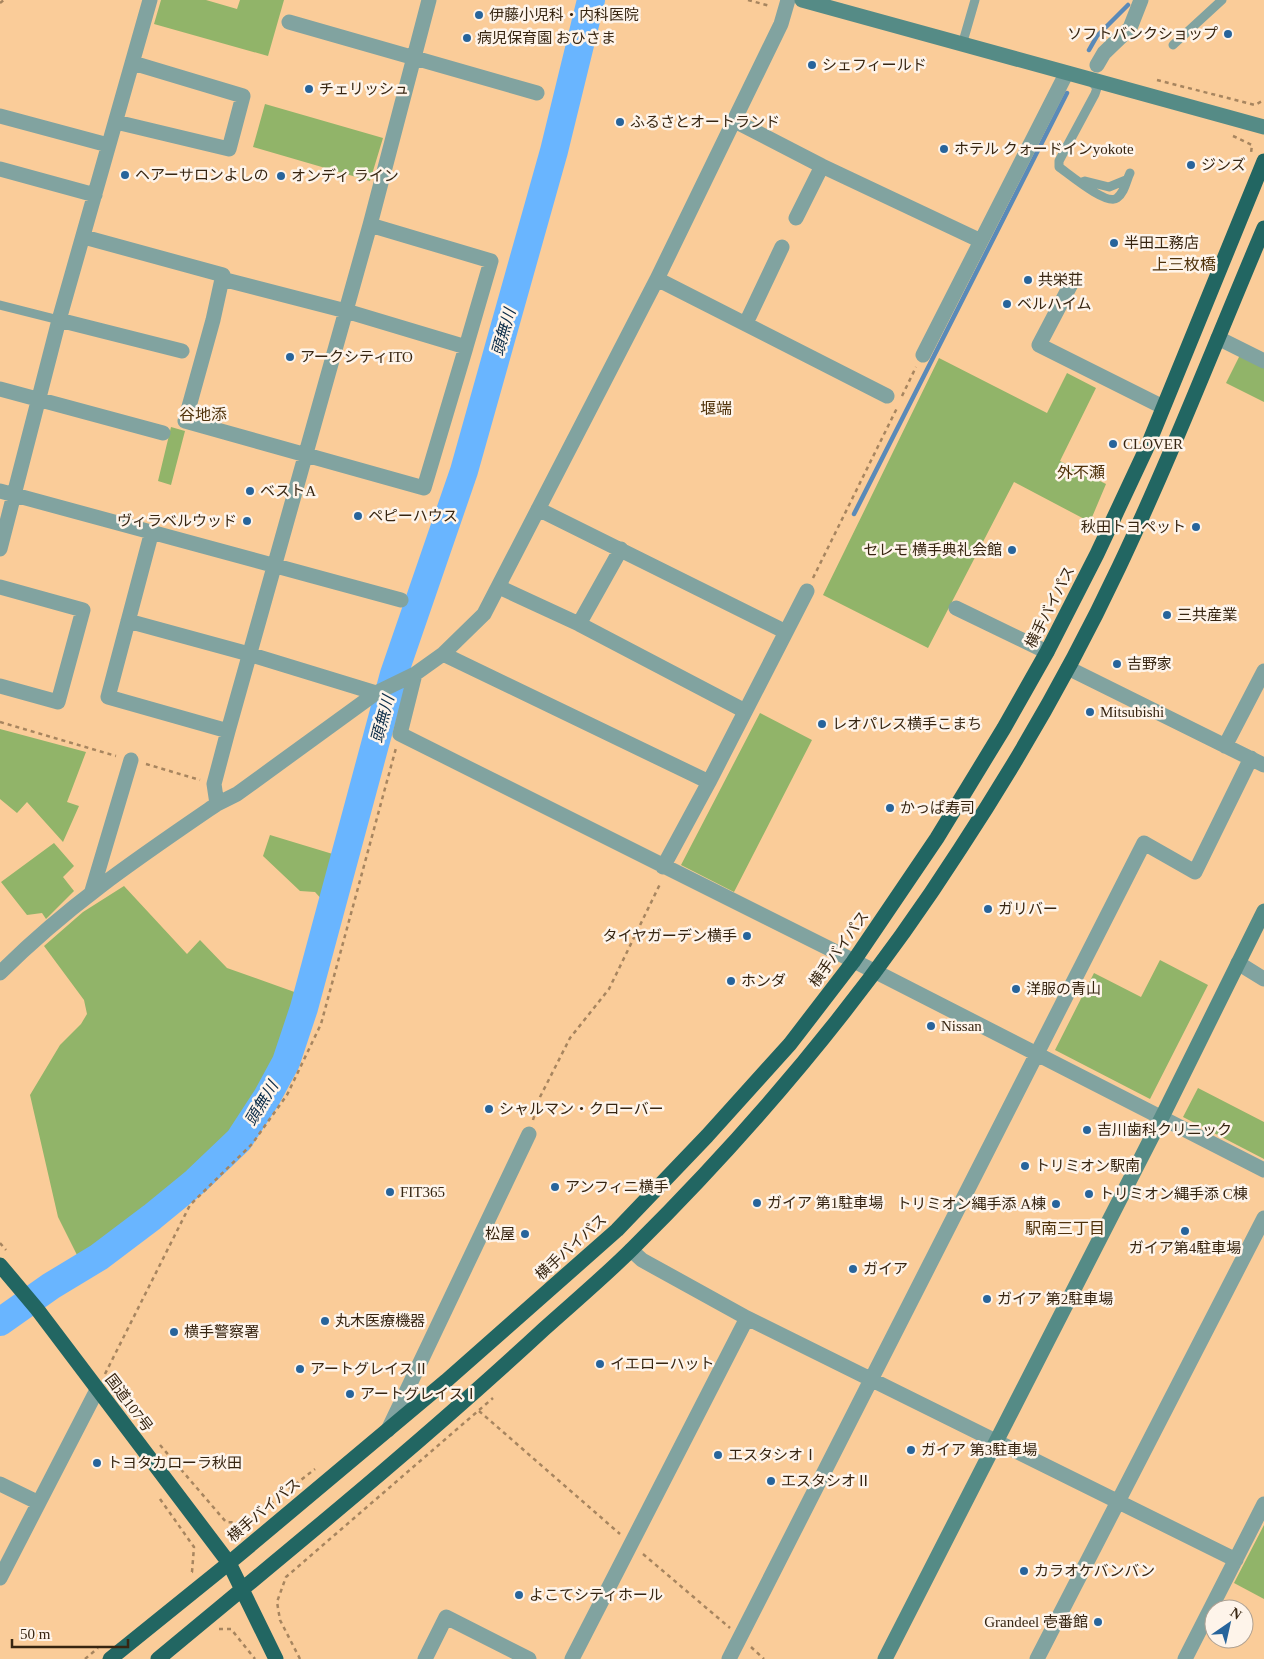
<svg xmlns="http://www.w3.org/2000/svg" width="1264" height="1659" viewBox="0 0 1264 1659" font-family="'Times New Roman','Noto Sans JP',serif">
<style>
.green{fill:#91b469}
.lines{fill:none;stroke-linecap:round;stroke-linejoin:round}
.stream{stroke:#5a8ab8;stroke-width:4.5}
.river{stroke:#69b5ff;stroke-width:28}
.path{stroke:#a7855f;stroke-width:2.5;stroke-dasharray:4 4;stroke-linecap:butt}
.lane{stroke:#81a3a0;stroke-width:9}
.street{stroke:#81a3a0;stroke-width:15}
.secondary{stroke:#558b86;stroke-width:15}
.highway{stroke:#226662;stroke-width:15}
.poi-dot{fill:#27649b;stroke:#fef4ea;stroke-width:2}
.labels{text-anchor:middle;stroke-width:5;stroke-linejoin:round;paint-order:stroke}
.poi-label{font-size:15px;fill:#372511;stroke:#fef4ea;text-anchor:start}
.street-label{font-size:15px;fill:#372511;stroke:#fef4ea}
.neighbourhood-label{font-size:16px;fill:#50320a;stroke:#fef4ea}
.water-label{font-size:16px;font-style:italic;fill:#0a2b47;stroke:#fef4ea}
</style>
<rect width="100%" height="100%" fill="#facc99"/>
<path class="green" d="M161 0H206L237 9 240 0H284L268 56 154 24Z
M265 104 383 138 370 181 253 147Z
M1240 355 1264 367V402L1226 383Z
M939 358 1047 413 1067 373 1096 388 1060 461 1106 484 1090 522 1014 482 928 648 823 595Z
M171 427 185 431 171 485 158 481Z
M760 713 812 740 734 892 681 865Z
M0 729 86 752 67 802 79 806 63 842 27 802 17 813 0 799Z
M270 835 336 855 325 903 315 892 300 891 263 856Z
M54 843 74 866 63 877 74 891 46 919 42 913 27 915 1 882Z
M124 886 187 954 200 940 227 968 300 994 284 1049 264 1083 213 1157 178 1189 91 1255 79 1259 58 1217 30 1095 60 1045 81 1024 87 1014 84 1000 44 946 83 912Z
M1160 960 1208 985 1150 1099 1055 1050 1094 973 1141 997Z
M1198 1088 1264 1122V1159L1183 1117Z
M1264 1525V1599L1234 1583Z"/>
<g class="lines">
<path class="stream" d="M1089 50 1097 36 1128 5
M854 514 1067 93"/>
<path class="river" d="M0 1322 51 1286 99 1257 152 1217 196 1181 239 1140 267 1097 286 1062 304 1008 394 674 464 471 554 151 591 0"/>
<path class="path" d="M748 0 770 6
M0 3 4 0
M1157 80 1255 105 1264 100
M1233 136 1252 145 1251 153
M902 396 916 367
M813 578 897 408
M0 722 116 756
M146 764 200 780
M533 1120 540 1097 570 1038 609 989 661 882
M0 1243 6 1250
M105 1374 190 1205 252 1144 287 1095 321 1024 396 748
M479 1411 620 1534
M160 1445 226 1522 246 1523 315 1469
M160 1499 194 1547 192 1572 189 1573
M643 1554 730 1628
M219 1629H231L255 1659
M751 1647 764 1659
M85 1659 98 1648
M300 1659 280 1620 277 1602 286 1577 493 1398"/>
<path class="lane" d="M962 45 975 0
M1173 45 1222 0
M1091 81 1097 88 1095 94 1059 161V167C1069 174 1107 206 1117 198 1125 192 1126 181 1130 173
M1082 182 1085 181 1109 187 1126 180
M0 305 59 320"/>
<path class="street" d="M289 22 537 93
M1097 65 1104 53 1130 28 1141 0
M0 116 108 145
M733 120 822 166 981 241
M116 122 229 149 243 96 133 63
M0 169 95 195
M796 218 822 166
M370 225 491 261 466 347
M84 237 223 275 222 279 213 320 185 421 424 488 466 347 346 311 222 279
M657 279 887 396
M1071 284 1039 345 1163 407
M59 320 182 351
M746 323 782 247
M1218 338 1264 361
M923 355 1066 74
M0 389 163 433
M0 491 401 600
M538 509 786 632
M152 531 108 697 228 731
M0 549 59 320 150 0
M0 587 83 610 58 702 0 686
M499 587 579 624 621 549
M956 608 1047 652
M128 621 249 654 376 693
M579 624 745 711
M443 654 709 782 663 867
M1068 668 1264 765
M415 674 400 734 886 977 1264 1170
M1225 746 1264 671
M709 782 807 591
M217 804 214 784 228 731 370 225 429 0
M92 891 131 760
M1238 963 1264 979
M0 973C68 905 138 858 217 804L237 794 376 693 415 674 443 654 484 614 657 279 781 24 788 0
M631 1250 642 1260 747 1318 1236 1560
M388 1430 529 1134
M0 1484 37 1502
M0 1578 97 1390
M425 1659 446 1617 529 1659
M572 1659 747 1318
M729 1659 1144 843 1195 872 1251 758
M1037 1659 1264 1218
M1185 1659 1264 1504"/>
<path class="secondary" d="M802 0 1264 127
M885 1659 1162 1117 1264 911"/>
<path class="highway" d="M0 1265 37 1309 229 1563 276 1659
M110 1659 229 1563 446 1381 617 1230 707 1136 790 1044 853 962 937 838 1004 728 1047 652 1097 554 1148 445 1264 161
M158 1659C288 1551 420 1444 544 1329 574 1302 605 1276 633 1248 755 1127 867 994 960 849 1019 759 1073 665 1119 567 1171 457 1216 341 1264 228"/>
</g>
<g class="poi-dot">
<circle cx="479" cy="15" r="5"/>
<circle cx="1228" cy="34" r="5"/>
<circle cx="467" cy="38" r="5"/>
<circle cx="812" cy="65" r="5"/>
<circle cx="309" cy="89" r="5"/>
<circle cx="620" cy="122" r="5"/>
<circle cx="944" cy="149" r="5"/>
<circle cx="1191" cy="165" r="5"/>
<circle cx="125" cy="175" r="5"/>
<circle cx="281" cy="176" r="5"/>
<circle cx="1114" cy="243" r="5"/>
<circle cx="1028" cy="280" r="5"/>
<circle cx="1007" cy="304" r="5"/>
<circle cx="290" cy="357" r="5"/>
<circle cx="1113" cy="444" r="5"/>
<circle cx="250" cy="491" r="5"/>
<circle cx="358" cy="516" r="5"/>
<circle cx="247" cy="521" r="5"/>
<circle cx="1196" cy="527" r="5"/>
<circle cx="1012" cy="550" r="5"/>
<circle cx="1167" cy="615" r="5"/>
<circle cx="1117" cy="664" r="5"/>
<circle cx="1090" cy="712" r="5"/>
<circle cx="822" cy="724" r="5"/>
<circle cx="890" cy="808" r="5"/>
<circle cx="988" cy="909" r="5"/>
<circle cx="747" cy="936" r="5"/>
<circle cx="731" cy="981" r="5"/>
<circle cx="1016" cy="989" r="5"/>
<circle cx="931" cy="1026" r="5"/>
<circle cx="489" cy="1109" r="5"/>
<circle cx="1087" cy="1130" r="5"/>
<circle cx="1025" cy="1166" r="5"/>
<circle cx="555" cy="1187" r="5"/>
<circle cx="390" cy="1192" r="5"/>
<circle cx="1089" cy="1194" r="5"/>
<circle cx="757" cy="1203" r="5"/>
<circle cx="1056" cy="1204" r="5"/>
<circle cx="1185" cy="1231" r="5"/>
<circle cx="525" cy="1234" r="5"/>
<circle cx="853" cy="1269" r="5"/>
<circle cx="987" cy="1299" r="5"/>
<circle cx="325" cy="1321" r="5"/>
<circle cx="174" cy="1332" r="5"/>
<circle cx="600" cy="1364" r="5"/>
<circle cx="300" cy="1369" r="5"/>
<circle cx="350" cy="1394" r="5"/>
<circle cx="911" cy="1450" r="5"/>
<circle cx="718" cy="1455" r="5"/>
<circle cx="97" cy="1463" r="5"/>
<circle cx="771" cy="1481" r="5"/>
<circle cx="1024" cy="1571" r="5"/>
<circle cx="519" cy="1595" r="5"/>
<circle cx="1098" cy="1622" r="5"/>
</g>
<g class="labels">
<g class="poi-label">
<text x="489" y="20">伊藤小児科・内科医院</text>
<text x="1218" y="39" text-anchor="end">ソフトバンクショップ</text>
<text x="477" y="43">病児保育園 おひさま</text>
<text x="822" y="70">シェフィールド</text>
<text x="319" y="94">チェリッシュ</text>
<text x="630" y="127">ふるさとオートランド</text>
<text x="954" y="154">ホテル クォードインyokote</text>
<text x="1201" y="170">ジンズ</text>
<text x="135" y="180">ヘアーサロンよしの</text>
<text x="291" y="181">オンディ ライン</text>
<text x="1124" y="248">半田工務店</text>
<text x="1038" y="285">共栄荘</text>
<text x="1017" y="309">ベルハイム</text>
<text x="300" y="362">アークシティITO</text>
<text x="1123" y="449">CLOVER</text>
<text x="260" y="496">ベストA</text>
<text x="368" y="521">ペピーハウス</text>
<text x="237" y="526" text-anchor="end">ヴィラベルウッド</text>
<text x="1186" y="532" text-anchor="end">秋田トヨペット</text>
<text x="1002" y="555" text-anchor="end">セレモ 横手典礼会館</text>
<text x="1177" y="620">三共産業</text>
<text x="1127" y="669">吉野家</text>
<text x="1100" y="717">Mitsubishi</text>
<text x="832" y="729">レオパレス横手こまち</text>
<text x="900" y="813">かっぱ寿司</text>
<text x="998" y="914">ガリバー</text>
<text x="737" y="941" text-anchor="end">タイヤガーデン横手</text>
<text x="741" y="986">ホンダ</text>
<text x="1026" y="994">洋服の青山</text>
<text x="941" y="1031">Nissan</text>
<text x="499" y="1114">シャルマン・クローバー</text>
<text x="1097" y="1135">吉川歯科クリニック</text>
<text x="1035" y="1171">トリミオン駅南</text>
<text x="565" y="1192">アンフィニ横手</text>
<text x="400" y="1197">FIT365</text>
<text x="1099" y="1199">トリミオン縄手添 C棟</text>
<text x="767" y="1208">ガイア 第1駐車場</text>
<text x="1046" y="1209" text-anchor="end">トリミオン縄手添 A棟</text>
<text x="515" y="1239" text-anchor="end">松屋</text>
<text x="1185" y="1253" text-anchor="middle">ガイア第4駐車場</text>
<text x="863" y="1274">ガイア</text>
<text x="997" y="1304">ガイア 第2駐車場</text>
<text x="335" y="1326">丸木医療機器</text>
<text x="184" y="1337">横手警察署</text>
<text x="610" y="1369">イエローハット</text>
<text x="310" y="1374">アートグレイスⅡ</text>
<text x="360" y="1399">アートグレイスⅠ</text>
<text x="921" y="1455">ガイア 第3駐車場</text>
<text x="728" y="1460">エスタシオⅠ</text>
<text x="107" y="1468">トヨタカローラ秋田</text>
<text x="781" y="1486">エスタシオⅡ</text>
<text x="1034" y="1576">カラオケバンバン</text>
<text x="529" y="1600">よこてシティホール</text>
<text x="1088" y="1627" text-anchor="end">Grandeel 壱番館</text>
</g>
<g class="street-label">
<text transform="translate(1050 607) rotate(-63)" y="5">横手バイパス</text>
<text transform="translate(839 949) rotate(-54)" y="5">横手バイパス</text>
<text transform="translate(571 1247) rotate(-42)" y="5">横手バイパス</text>
<text transform="translate(129 1403) rotate(53)" y="5">国道107号</text>
<text transform="translate(264 1510) rotate(-40)" y="5">横手バイパス</text>
</g>
<g class="neighbourhood-label">
<text x="1184" y="270">上三枚橋</text>
<text x="716" y="414">堰端</text>
<text x="203" y="420">谷地添</text>
<text x="1081" y="478">外不瀬</text>
<text x="1065" y="1234">駅南三丁目</text>
</g>
<g class="water-label">
<text transform="translate(503 332) rotate(-74)" y="6">頭無川</text>
<text transform="translate(382 719) rotate(-75)" y="6">頭無川</text>
<text transform="translate(261 1103) rotate(-59)" y="6">頭無川</text>
</g>
</g>
<g transform="translate(1229 1624) rotate(34)"><circle r="24" fill="#fef4ea" stroke="#aea193"/>
<path d="M0-4L9 19L0 12L-9 19Z" fill="#27649b"/>
<text y="-8" font-size="14" font-weight="bold" text-anchor="middle" fill="#372511">N</text>
</g>
<path d="M12 1639v8h116v-8" fill="none" stroke="#372511" stroke-width="2.5"/>
<text x="20" y="1639" font-size="15" fill="#372511" stroke="#fef4ea" stroke-width="4" paint-order="stroke">50 m</text>
</svg>
